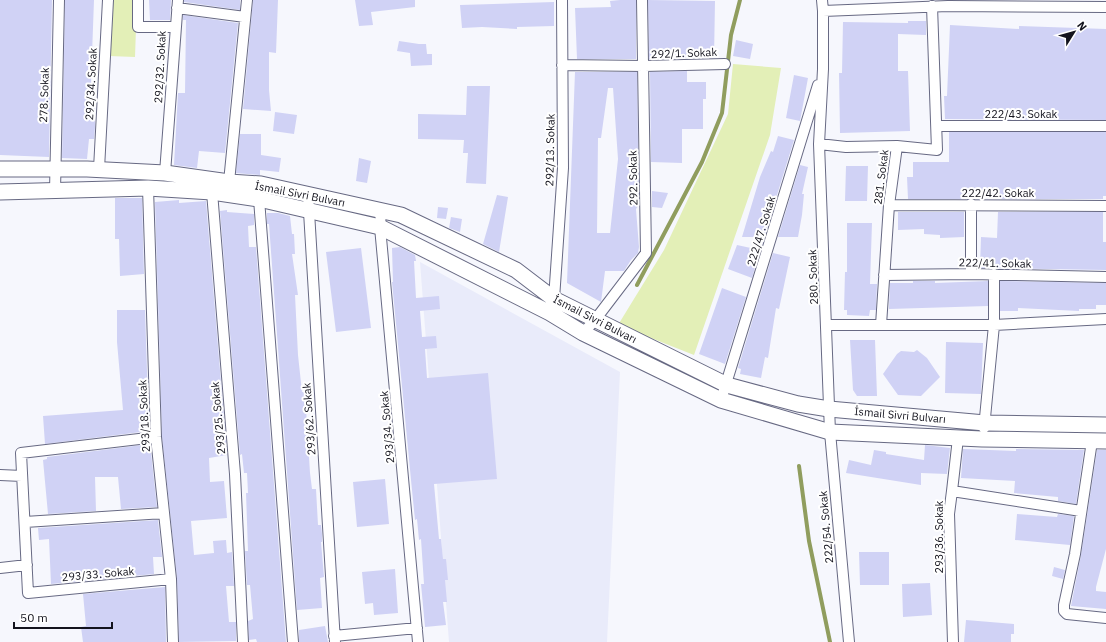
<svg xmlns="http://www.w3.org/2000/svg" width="1106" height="642" viewBox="0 0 1106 642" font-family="'IBM Plex Sans',sans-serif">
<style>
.built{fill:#e9ebfa}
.green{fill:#e3efb7}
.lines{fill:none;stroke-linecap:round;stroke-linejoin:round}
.stream{stroke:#909d5e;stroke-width:4}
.building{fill:#d0d2f5;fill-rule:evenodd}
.street-casing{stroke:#676983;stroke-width:12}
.secondary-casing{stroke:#676983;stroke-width:17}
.street{stroke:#fff;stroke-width:10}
.secondary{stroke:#fff;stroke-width:15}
.labels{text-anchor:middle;stroke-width:4;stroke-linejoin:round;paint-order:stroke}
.street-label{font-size:11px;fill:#13131d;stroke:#fff}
</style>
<rect width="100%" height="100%" fill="#f6f7fd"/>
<path class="built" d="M420 262 620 372 607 642H449Z"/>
<path class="green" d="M110 0H137L135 57 109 56Z
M733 64 781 68 770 135 694 355 618 325 664 250 728 114Z"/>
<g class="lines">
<path class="stream" d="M637 285 702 162 722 113 731 35 740 0
M799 466 809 541 830 642"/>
</g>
<path class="building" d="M0 0H52L49 157 0 155Z
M65 0H94L91 82H95V127L94 139H89L87 159 62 158Z
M149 0H171L170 20H150Z
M184 0H240V10L184 2Z
M253 0H278L276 53 269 52V90L271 111 243 109Z
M355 0H415V7L371 12 373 25 359 26Z
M620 0H636V59H577L575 8 611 7 610 1Z
M648 0 715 1 714 58 686 57V58L649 59Z
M554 2V26L517 27V29L482 27 462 28 460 5Z
M183 15 238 23 225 153 199 151 197 168 174 165 178 93H185L186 20H183Z
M908 21H926V35L898 34V71H908L910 131 840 133 839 73H842L843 22 908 23Z
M950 25 1019 29V26L1106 29V120L945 119 944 96H947Z
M736 40 753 44 750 59 733 56Z
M399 41 419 44H426L427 54H432V65L411 66 410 53 397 51Z
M687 71V82H706V99H703V129H682V163L651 162 650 72Z
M575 72H637L639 205 636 209 639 247 638 253 631 260 624 271H605L601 302 567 283ZM608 88H613L618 159 610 233H597L598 138H601Z
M794 75 808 78 800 121 786 118Z
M467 86H490L486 184 466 183 468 153H463L464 140 418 139V114L466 115Z
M275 112 297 115 294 134 273 131Z
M949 132H1106V196H1103V199H998L999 194H967V199H908L907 177H913V162H949Z
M240 134H261V155L281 158 279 172 260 170V175L236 173Z
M778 136 794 140 764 237H742L760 177 771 151 773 152Z
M359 158 371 161 367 183 356 181Z
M800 165 808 167 802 194H804L802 215 798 237H778Z
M846 166H868L867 201H845Z
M652 191 668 193 662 208 652 207Z
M497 195 508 197 499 252 483 244Z
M115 198H142L144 274 120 276 119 239H115Z
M179 200V203L206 201 227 455 209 458 210 482 224 481 227 518 191 521 194 555 214 553 213 541 226 540 227 553 232 552 234 586H226L229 622H236V641L179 642 177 578 162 437 155 202Z
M438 207 448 208 446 219 437 218Z
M227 210V212L254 214V225L248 226 249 247H256L286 642H257L256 639 249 640 248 621 253 619 250 585H247L245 551H248L246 493H248L247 473H244L242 454 240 455 220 211Z
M898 212H964V237L940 238V235L924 234V229L898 230Z
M998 212H1103V242H1106V270L980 268 981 237 997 238Z
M267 213H278L290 216 292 234H294L295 254H292L298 295H295L298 355 302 392H305L310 473 312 489H316L318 525H321L322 534V542H321L324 577 320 578 322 608 297 610 269 224H267Z
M451 217 462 219 460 232 449 228Z
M847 223H872L870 284H877L876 310H870L869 316 847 315V310H844L845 272H847Z
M737 245 760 250 752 278 728 269Z
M400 247 415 255 416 261H414L416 298 439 296 440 309 420 311 422 337 436 336 437 348 425 349 427 378 488 373 497 479 434 484 439 539H441L443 559H446L448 580H445L447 602H443L446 625 425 627 421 584H424L421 539 419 540 417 519 415 520 411 480 392 282H393L392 248Z
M361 248 371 328 336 332 326 252Z
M773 253 790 257 779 309 776 308 768 358 765 357 761 378 740 374 741 369 738 368Z
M913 281H935V283L988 281V306L889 309 890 283H913Z
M1000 281 1106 283V305H1096V309H1079V311L1018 308V311H1000Z
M722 288 746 297 725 364 699 354Z
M117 310H145L149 431 45 444 43 416 123 410 117 342Z
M850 340H875L877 396H857L853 390Z
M946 342 983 343 981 394 945 393Z
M917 350 927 358 940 377 921 396 898 395 883 374 897 354 901 351 914 352Z
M150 444 157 507 121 509 118 477H95L96 511 48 514 43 460 47 459V457Z
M925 445 950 448 947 474 921 473V485L846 473 849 460 871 465 874 450 886 452V454L924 460Z
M963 449 1016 451V449L1084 450 1076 504 1058 501V497L1014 493 1015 481 961 478Z
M1097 450H1106V549L1096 587V591L1106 592V609L1071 606 1081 555Z
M385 479 389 524 357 527 353 482Z
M1017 514 1057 517 1058 514 1074 516 1070 545 1015 540Z
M158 520 162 557H153L154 574 51 584 49 539 39 540 38 528Z
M859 552H889V585H860Z
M1054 567 1065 570 1063 579 1052 576Z
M395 569 398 613 374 615 373 603 365 604 362 572Z
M930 583 932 615 903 617 902 584Z
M165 587 166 642H83L81 627 86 626 83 594Z
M966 620 1014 624V634H1011V642H964Z
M325 626 328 642H299V630Z"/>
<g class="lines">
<g class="street-casing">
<path id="street" d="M138 0V27H176
M822 0 823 11V69L819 144 830 432 849 642
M177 8 245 17
M823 11 948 6 1106 7
M562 65 644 66 725 64
M937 126H1106
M819 144 846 147 897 146
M99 169 108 0
M165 173 178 0
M229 182 247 0
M148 188 156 437 171 579 173 642
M55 191 59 0
M212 192 235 474 243 642
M308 195 335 642
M259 199 293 642
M971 204V274
M889 205 1106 206
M381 210 380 227 418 642
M994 274V325L1106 319
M884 275 971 274 1106 277
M554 299 563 168 562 0
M827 325H994L984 428
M881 325 889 205 897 146 937 150 932 6
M583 333 595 320 646 253 642 0
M721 400 818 85
M156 437 21 453 28 593 171 579
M1092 441 1075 554 1064 605V611L1067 614 1106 618
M0 475 22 476
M952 491 958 438
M25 522 164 513
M0 568 27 565
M334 636 417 628
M953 642 949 514 952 491 1081 511"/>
</g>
<g class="secondary-casing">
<path id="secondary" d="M0 169H87L165 173 229 182 261 184 401 215 516 270 554 299 727 385 798 404 829 409 985 423 1106 425
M0 192 148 188 212 192 259 199 380 227 550 313 583 333 721 400 830 432 982 439 1106 441"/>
</g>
<use href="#street" class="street"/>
<use href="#secondary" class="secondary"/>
</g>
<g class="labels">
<g class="street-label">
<text transform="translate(684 53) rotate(-2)" y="4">292/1. Sokak</text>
<text transform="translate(160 67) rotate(-87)" y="4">292/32. Sokak</text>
<text transform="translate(91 84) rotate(-87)" y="4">292/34. Sokak</text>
<text transform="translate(44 95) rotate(-88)" y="4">278. Sokak</text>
<text x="1021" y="118">222/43. Sokak</text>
<text transform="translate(550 150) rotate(-89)" y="4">292/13. Sokak</text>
<text transform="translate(881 177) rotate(-83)" y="4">281. Sokak</text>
<text transform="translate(633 178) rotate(-91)" y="4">292. Sokak</text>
<text x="998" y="197">222/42. Sokak</text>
<text transform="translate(300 194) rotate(11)" y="4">İsmail Sivri Bulvarı</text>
<text transform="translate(761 231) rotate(-73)" y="4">222/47. Sokak</text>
<text transform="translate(995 263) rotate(1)" y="4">222/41. Sokak</text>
<text transform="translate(813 277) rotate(-92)" y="4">280. Sokak</text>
<text transform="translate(595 319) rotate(27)" y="4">İsmail Sivri Bulvarı</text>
<text transform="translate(900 415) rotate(5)" y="4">İsmail Sivri Bulvarı</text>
<text transform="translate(144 416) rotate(-93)" y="4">293/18. Sokak</text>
<text transform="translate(218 418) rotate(-95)" y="4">293/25. Sokak</text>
<text transform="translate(309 419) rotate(-94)" y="4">293/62. Sokak</text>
<text transform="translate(387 427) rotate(-95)" y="4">293/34. Sokak</text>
<text transform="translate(826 527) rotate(-95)" y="4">222/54. Sokak</text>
<text transform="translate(939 537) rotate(-90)" y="4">293/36. Sokak</text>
<text transform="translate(98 574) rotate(-5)" y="4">293/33. Sokak</text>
</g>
</g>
<g transform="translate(1074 32) rotate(53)" stroke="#ffffff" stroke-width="3" paint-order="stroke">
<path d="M0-3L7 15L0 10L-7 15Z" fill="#13131d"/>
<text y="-6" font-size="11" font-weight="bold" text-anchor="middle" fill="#13131d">N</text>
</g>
<path d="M14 622v6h98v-6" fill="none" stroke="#13131d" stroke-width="2"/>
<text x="20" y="622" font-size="12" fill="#13131d" stroke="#ffffff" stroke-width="3" paint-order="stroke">50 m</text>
</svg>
